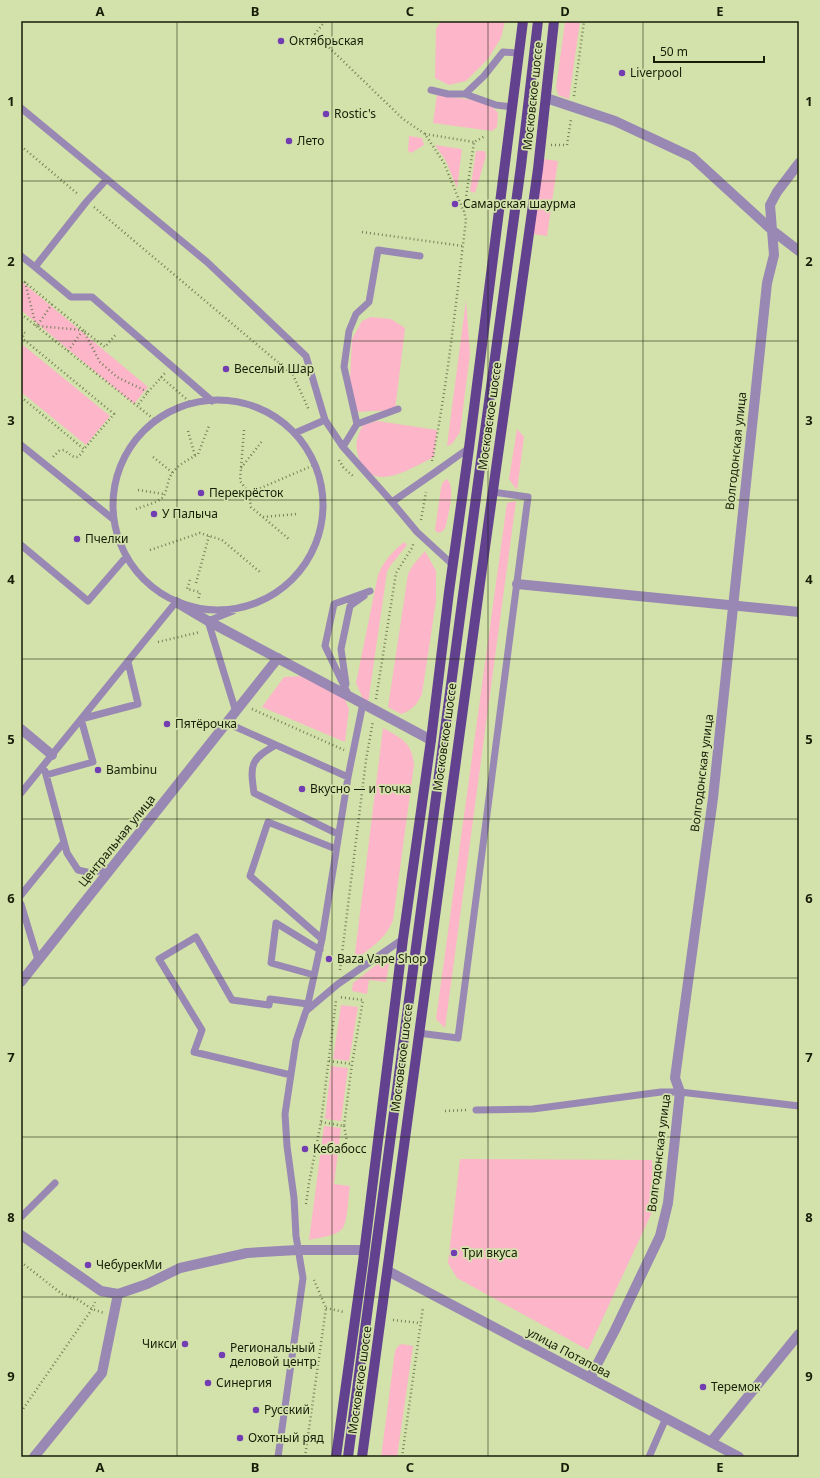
<svg xmlns="http://www.w3.org/2000/svg" width="820" height="1478" viewBox="0 0 820 1478" font-family="'Noto Sans',sans-serif">
<style>
.green{fill:#fdb5c9}
.lines{fill:none;stroke-linecap:round;stroke-linejoin:round}
.path{stroke:#768059;stroke-width:2.5;stroke-dasharray:1 3;stroke-linecap:butt}
.service{stroke:#9888b3;stroke-width:7}
.minor{stroke:#9888b3;stroke-width:10}
.tertiary{stroke:#9888b3;stroke-width:10}
.primary{stroke:#62428e;stroke-width:10}
.grid{fill:none;stroke:#181d08;stroke-width:1;stroke-opacity:0.55}
.poi-dot{fill:#723cb2;stroke:#d3e2aa;stroke-width:1.5}
.labels{text-anchor:middle;stroke-width:3.5;stroke-linejoin:round;paint-order:stroke}
.poi-label{font-size:12px;fill:#181d08;stroke:#d3e2aa;text-anchor:start}
.street-label{font-size:12px;fill:#181d08;stroke:#d3e2aa}
.neatline{fill:none;stroke:#181d08;stroke-width:1.5}
.grid-label{font-size:13px;text-anchor:middle;font-weight:bold;fill:#181d08}
</style>
<rect width="100%" height="100%" fill="#d3e2aa"/>
<path class="green" d="M441 21H505L501 38 488 59 466 81 449 85 435 78 436 29Z
M567 21H580L569 99 558 95 556 87 565 23Z
M437 95 473 100 491 105 498 113 497 127 492 131 433 123Z
M409 136 422 138 424 145 411 153 408 151Z
M435 145 462 149 457 188 446 161Z
M476 151H485L486 156 475 193 470 191Z
M543 159 558 161 547 236 533 234Z
M21 281 148 387 134 404 21 310Z
M466 300 470 354 460 432 452 444 447 446Z
M371 317 391 319 405 328 395 410 354 412 349 399 352 339 362 321Z
M23 345 110 416 86 445 21 392V348Z
M377 421 437 430 434 457C413 467 374 494 360 461 354 447 356 438 363 425Z
M517 429 524 437 517 490 509 479Z
M447 479C456 488 448 514 446 526L443 531 438 533 435 530 441 488 443 482Z
M516 501 445 1028 436 1019 507 503Z
M404 542 407 545 390 566 387 572 368 703 363 699 356 683 378 575C384 561 392 552 404 542Z
M425 551 436 571V601L422 694C417 704 413 710 401 714L388 707 408 574 413 565Z
M302 676 345 699 349 709 345 742 262 707 284 677Z
M383 728C401 738 412 742 414 765L393 920C386 939 369 949 354 961Z
M381 961H386L389 964 386 982 369 980 367 994 352 991 353 983Z
M341 1005 358 1007 349 1061 333 1059Z
M331 1066 348 1068 341 1121 325 1119Z
M324 1126 341 1128 334 1184 350 1186C348 1196 348 1223 342 1229 336 1236 317 1238 309 1240Z
M460 1159 652 1160 654 1208 588 1350 457 1278 448 1263Z
M402 1344 413 1346 397 1457H381L395 1351 398 1346Z"/>
<g class="lines">
<path class="path" d="M325 21 315 34 403 119 425 134 444 163 463 210
M574 96 584 21
M425 134 474 142
M551 145H567L571 119
M21 146 79 195
M94 207 293 375 309 410
M362 232 463 246
M21 279 83 330 100 362 117 377 148 392 137 406
M25 282 36 326
M52 304 37 326 82 330
M21 314 155 420
M21 330 25 333 22 338
M21 339 22 338 114 414 84 449
M68 351 83 330 105 347 117 333
M161 377 191 403
M148 392 165 373
M21 397 84 449C77 462 74 457 64 450L59 451 53 457
M244 430 240 481 249 493 251 507 290 540
M188 431 195 456
M153 457 173 473
M339 460 343 467 353 476
M432 461C448 382 456 301 466 220L464 211 474 142 485 136
M241 468 263 440
M138 490 164 494
M249 493 314 465
M136 509C144 506 156 503 162 498 167 493 167 483 170 477 175 466 188 460 198 454L209 426
M263 517 297 514
M421 520 426 492
M150 550 200 533 222 540 260 572
M190 580 187 589 200 592 198 601
M196 583 209 536
M158 642 200 632
M376 699 396 573 412 548 414 542
M252 709 344 750
M340 970 366 760 373 721
M329 1061 352 1064
M445 1111 467 1110
M321 1122 344 1126 352 1064 363 1000 338 997
M344 1126 347 1141
M306 1204 309 1183 321 1122 336 1001
M21 1262 62 1294 77 1299 92 1309 104 1313
M326 1308 344 1312
M393 1320 420 1323
M21 1412 92 1309 95 1302
M305 1457 326 1308 314 1280
M402 1457 423 1307"/>
<path class="service" d="M431 90 448 94H465L496 105 512 107
M465 94 484 76 503 52 518 53
M21 108 207 262 306 356 325 420 343 447
M107 179 87 201 35 267 71 297H92L212 401
M21 256 35 267
M113 505a105 105 0 1 1 210 0a105 105 0 1 1-210 0Z
M357 424 344 367 349 331 356 314 369 302 378 250 420 256
M295 433 325 420
M21 445 113 519
M392 502 343 447 357 424 398 409
M21 545 88 601 126 557
M453 565 417 532 392 502 434 473 469 448
M233 611 208 621 236 712
M346 684 341 649 350 606 364 596
M347 692 325 646 334 604 370 591
M227 723 276 745
M45 771 67 853 78 870 91 873 113 867
M46 775 93 762 81 719 138 704 128 662
M21 793 176 602
M338 834 254 793C250 765 250 759 276 745L348 777 363 703
M21 895 64 842
M21 904 38 960
M322 939 250 876 268 822 336 849
M314 975 271 963 276 923 320 950
M307 1008 322 939 348 777
M418 1033 458 1038 528 497 493 492
M291 1075 194 1052 202 1030 159 959 196 937 232 1000 269 1005 270 999 308 1004
M476 1110 533 1109 661 1092H680L799 1106
M21 1217 55 1183
M278 1457 303 1278 296 1236 294 1198 287 1146 285 1114 296 1041 306 1011 338 984 403 939
M649 1457 666 1418"/>
<path class="minor" d="M546 98 615 121 692 157 773 231 799 251
M517 584 799 612
M176 602 208 621 431 740
M21 729 52 755
M21 982 278 658
M21 1235 101 1291 118 1294 147 1284 180 1268 247 1253 297 1250H364
M590 1378 615 1330 660 1236 668 1203 680 1092 675 1078 713 798 767 283 774 255 770 205 777 192 799 163
M711 1442 799 1334
M34 1457 102 1373 118 1294"/>
<path class="tertiary" d="M388 1271 739 1457"/>
<path class="primary" d="M336 1457 363 1262 403 939 431 740 449 592 469 448 523 21
M348 1457 477 490 521 166 538 21
M362 1457 480 583 538 169 554 21"/>
</g>
<path class="grid" d="M177 21V1457M332 21V1457M488 21V1457M643 21V1457M21 181H799M21 341H799M21 500H799M21 659H799M21 819H799M21 978H799M21 1137H799M21 1297H799"/>
<g class="poi-dot">
<circle cx="281" cy="41" r="4"/>
<circle cx="622" cy="73" r="4"/>
<circle cx="326" cy="114" r="4"/>
<circle cx="289" cy="141" r="4"/>
<circle cx="455" cy="204" r="4"/>
<circle cx="226" cy="369" r="4"/>
<circle cx="201" cy="493" r="4"/>
<circle cx="154" cy="514" r="4"/>
<circle cx="77" cy="539" r="4"/>
<circle cx="167" cy="724" r="4"/>
<circle cx="98" cy="770" r="4"/>
<circle cx="302" cy="789" r="4"/>
<circle cx="329" cy="959" r="4"/>
<circle cx="305" cy="1149" r="4"/>
<circle cx="454" cy="1253" r="4"/>
<circle cx="88" cy="1265" r="4"/>
<circle cx="185" cy="1344" r="4"/>
<circle cx="222" cy="1355" r="4"/>
<circle cx="208" cy="1383" r="4"/>
<circle cx="703" cy="1387" r="4"/>
<circle cx="256" cy="1410" r="4"/>
<circle cx="240" cy="1438" r="4"/>
</g>
<g class="labels">
<g class="poi-label">
<text x="289" y="45">Октябрьская</text>
<text x="630" y="77">Liverpool</text>
<text x="334" y="118">Rostic's</text>
<text x="297" y="145">Лето</text>
<text x="463" y="208">Самарская шаурма</text>
<text x="234" y="373">Веселый Шар</text>
<text x="209" y="497">Перекрёсток</text>
<text x="162" y="518">У Палыча</text>
<text x="85" y="543">Пчелки</text>
<text x="175" y="728">Пятёрочка</text>
<text x="106" y="774">Bambinu</text>
<text x="310" y="793">Вкусно — и точка</text>
<text x="337" y="963">Baza Vape Shop</text>
<text x="313" y="1153">Кебабосс</text>
<text x="462" y="1257">Три вкуса</text>
<text x="96" y="1269">ЧебурекМи</text>
<text x="177" y="1348" text-anchor="end">Чикси</text>
<text x="230" y="1352">Региональный<tspan x="230" dy="14">деловой центр</tspan></text>
<text x="216" y="1387">Синергия</text>
<text x="711" y="1391">Теремок</text>
<text x="264" y="1414">Русский</text>
<text x="248" y="1442">Охотный ряд</text>
</g>
<g class="street-label">
<text transform="translate(533 96) rotate(-84)" y="4">Московское шоссе</text>
<text transform="translate(490 416) rotate(-82)" y="4">Московское шоссе</text>
<text transform="translate(736 451) rotate(-84)" y="4">Волгодонская улица</text>
<text transform="translate(445 737) rotate(-82)" y="4">Московское шоссе</text>
<text transform="translate(702 773) rotate(-83)" y="4">Волгодонская улица</text>
<text transform="translate(117 841) rotate(-51)" y="4">Центральная улица</text>
<text transform="translate(402 1058) rotate(-83)" y="4">Московское шоссе</text>
<text transform="translate(659 1153) rotate(-83)" y="4">Волгодонская улица</text>
<text transform="translate(569 1353) rotate(28)" y="4">улица Потапова</text>
<text transform="translate(360 1380) rotate(-82)" y="4">Московское шоссе</text>
</g>
</g>
<rect width="820" height="1478" fill="none" stroke="#d3e2aa" stroke-width="44"/>
<path d="M654 56v6h110v-6" fill="none" stroke="#181d08" stroke-width="2"/>
<text x="660" y="56" font-size="12" fill="#181d08" stroke="#d3e2aa" stroke-width="3" paint-order="stroke">50 m</text>
<rect x="22" y="22" width="776" height="1434" class="neatline"/>
<g class="grid-label">
<text x="100" y="16">A</text>
<text x="255" y="16">B</text>
<text x="410" y="16">C</text>
<text x="565" y="16">D</text>
<text x="720" y="16">E</text>
<text x="11" y="106">1</text>
<text x="809" y="106">1</text>
<text x="11" y="266">2</text>
<text x="809" y="266">2</text>
<text x="11" y="425">3</text>
<text x="809" y="425">3</text>
<text x="11" y="584">4</text>
<text x="809" y="584">4</text>
<text x="11" y="744">5</text>
<text x="809" y="744">5</text>
<text x="11" y="903">6</text>
<text x="809" y="903">6</text>
<text x="11" y="1062">7</text>
<text x="809" y="1062">7</text>
<text x="11" y="1222">8</text>
<text x="809" y="1222">8</text>
<text x="11" y="1381">9</text>
<text x="809" y="1381">9</text>
<text x="100" y="1472">A</text>
<text x="255" y="1472">B</text>
<text x="410" y="1472">C</text>
<text x="565" y="1472">D</text>
<text x="720" y="1472">E</text>
</g>
</svg>
